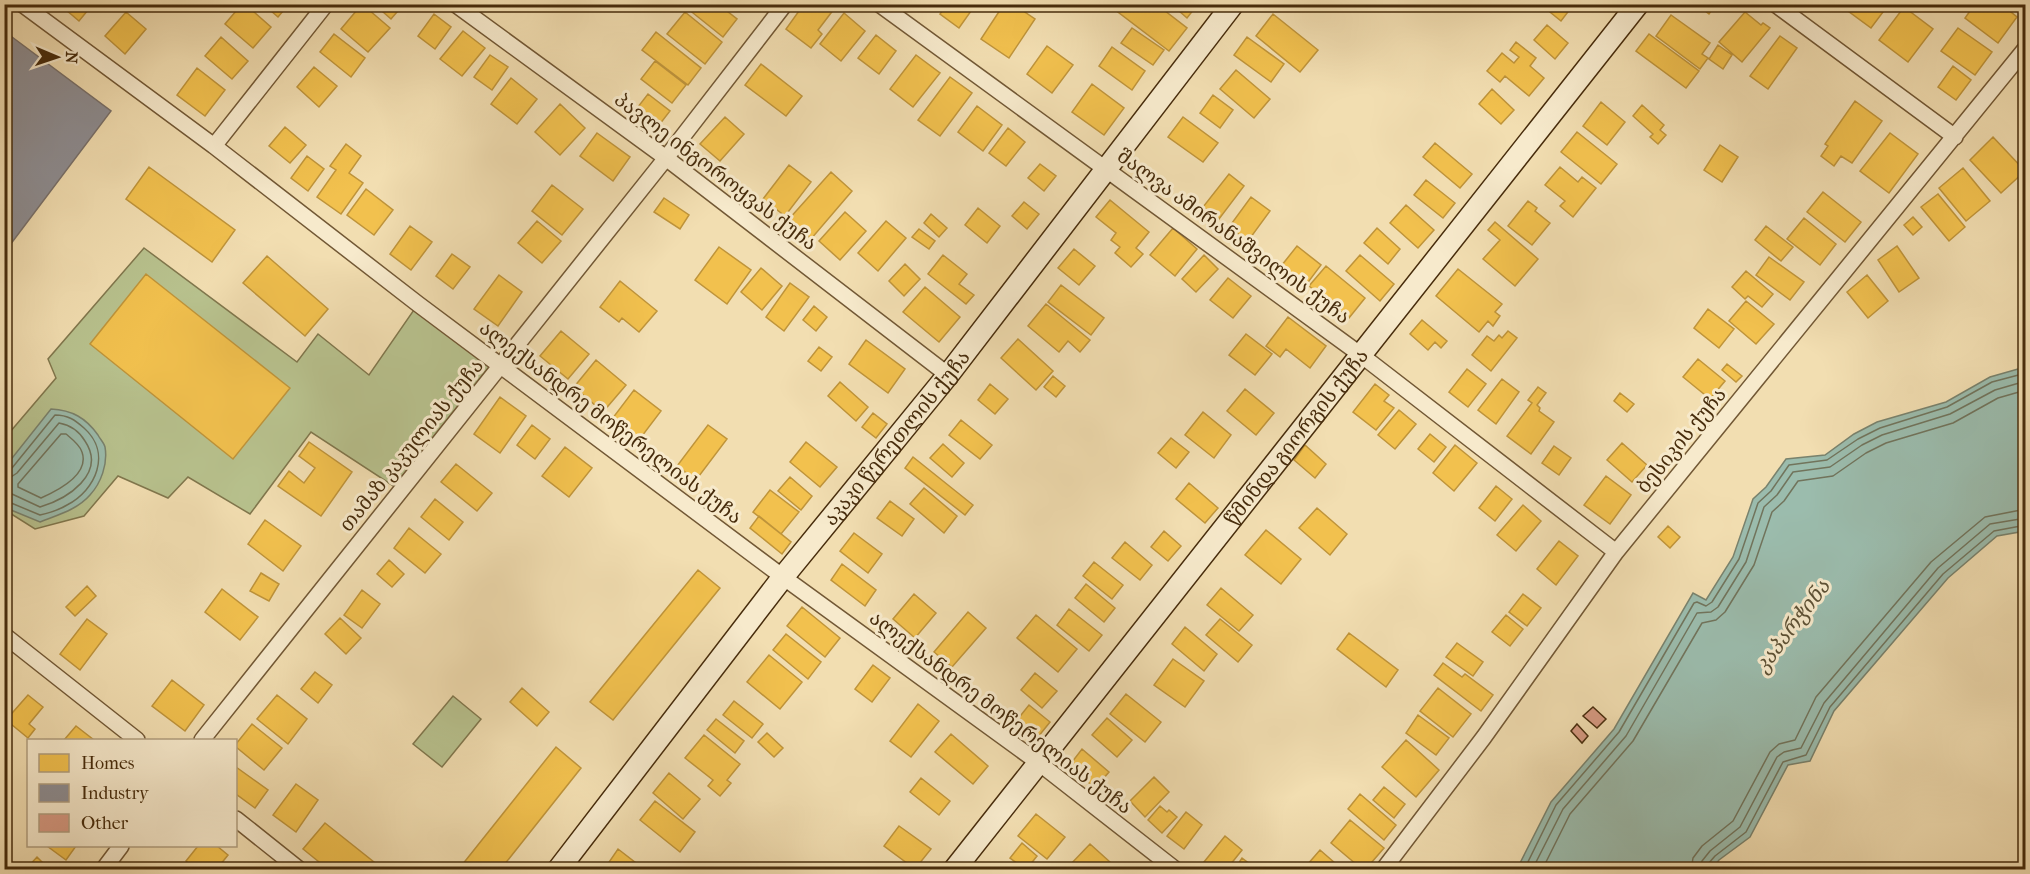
<svg xmlns="http://www.w3.org/2000/svg" width="2030" height="874" viewBox="0 0 2030 874" font-family="'IM FELL French Canon','Noto Serif Georgian',serif">
<style>
.green{fill:#b8c28e;stroke:#80774d;stroke-width:1.5}
.water{fill:#9bbcad;stroke:#79826d;stroke-width:1.5}
.homes{fill:#f2c14e;stroke:#bf943a;stroke-width:1.5}
.industry{fill:#8d8d92;stroke:#78706a;stroke-width:1.5}
.lines{fill:none;stroke-linecap:round;stroke-linejoin:round}
.shore{stroke:#71745c;stroke-width:1.5}
.building{fill:#d79a83;stroke:#472c0c;stroke-width:1.5}
.minor-casing{stroke:#725835;stroke-width:18}
.secondary-casing{stroke:#472c0c;stroke-width:24}
.minor{stroke:#f7eacc;stroke-width:15}
.secondary{stroke:#f7eacc;stroke-width:21}
.labels{text-anchor:middle;stroke-width:6;stroke-linejoin:round;paint-order:stroke}
.street-label{font-size:20px;fill:#472c0c;stroke:#f7eacc}
.water-label{font-size:21px;font-style:italic;fill:#5c5034;stroke:#f7eacc}
</style>
<rect width="100%" height="100%" fill="#f2deb1"/>
<filter id="stains"><feTurbulence type="fractalNoise" baseFrequency=".00333" numOctaves="4"/><feColorMatrix values="0 0 0 0 .2 0 0 0 0 .09 0 0 0 0 .02 0 0 0 .5 -.17"/></filter>
<radialGradient id="worn" r=".72"><stop offset=".6" stop-color="#630" stop-opacity="0"/><stop offset="1" stop-color="#630" stop-opacity=".3"/></radialGradient>
<path class="green" d="M144 248 297 362 318 334 369 375 418 304 501 366 401 491 311 432 250 514 188 477 168 498 118 476 84 516 35 529 5 510 4 439 56 378 48 359Z
M453 696 481 719 442 767 413 744Z"/>
<path class="water" d="M2025 367V531L1997 536 1948 578 1834 711 1810 761 1788 765 1750 837 1719 860 1712 869H1517L1551 802 1614 729 1693 593 1706 600 1733 557 1753 499 1766 487 1786 459 1825 455 1854 434 1877 422 1946 402 1990 377Z
M51 409C72 410 86 418 98 435 100 439 104 443 105 447 108 464 101 483 90 495 77 510 57 515 40 522L11 510 5 504V467Z"/>
<path class="homes" d="M59 4H93L79 21Z
M242 4H245L271 27 253 48 225 24Z
M263 4H289L278 17Z
M362 4 390 28 368 52 341 29Z
M374 4H404L391 19Z
M692 4H718L737 19 723 37 688 9Z
M804 4H828L834 9 818 30 822 34 811 48 786 29Z
M947 4H976L959 28 940 14Z
M1004 4H1013L1035 19 1009 58 981 39Z
M1111 4H1156L1187 28 1169 51 1110 6Z
M1171 4H1198L1187 18Z
M1540 4H1566L1571 8 1561 21Z
M1696 4H1716L1709 14Z
M1853 4H1889L1871 28 1848 11Z
M1975 4H2001L2017 17 1998 43 1965 18Z
M1904 7 1933 29 1908 62 1879 40Z
M126 12 146 29 125 54 105 36Z
M685 12 722 42 705 64 667 34Z
M1745 12 1761 25 1763 23 1770 28 1742 62 1719 42Z
M844 13 865 31 841 61 820 44Z
M434 14 451 27 435 49 418 36Z
M1273 14 1318 50 1300 72 1256 36Z
M1671 15 1710 43 1702 54 1708 58 1700 69 1656 36Z
M1547 25 1568 43 1555 59 1534 40Z
M1132 28 1164 50 1153 65 1121 43Z
M1958 28 1992 52 1975 75 1941 51Z
M463 31 485 48 462 76 440 59Z
M656 32 701 68 688 85 642 50Z
M334 34 365 58 351 77 320 52Z
M1649 34 1699 71 1686 88 1636 51Z
M876 35 896 51 879 74 858 58Z
M1780 36 1797 48 1768 89 1750 76Z
M221 37 248 61 232 79 205 56Z
M1247 37 1284 64 1271 82 1234 55Z
M1516 42 1536 58 1530 66 1544 78 1529 96 1505 76 1500 82 1487 71 1502 53 1514 63 1519 57 1510 50Z
M1718 45 1732 55 1723 69 1709 59Z
M1047 46 1073 65 1052 93 1027 74Z
M1112 47 1145 71 1132 90 1099 66Z
M490 55 508 67 492 90 474 77Z
M916 55 940 73 913 107 890 89Z
M655 61 686 85 672 103 641 79Z
M761 64 802 96 786 116 745 85Z
M1953 66 1971 80 1956 100 1938 87Z
M314 67 337 86 319 107 297 87Z
M197 68 225 90 205 116 177 95Z
M1236 70 1270 99 1254 118 1220 89Z
M950 77 972 93 940 136 918 120Z
M511 78 537 99 517 124 491 104Z
M1092 84 1124 108 1104 135 1072 112Z
M1492 89 1514 110 1501 124 1479 104Z
M648 94 670 111 656 129 634 112Z
M1213 95 1233 110 1220 128 1200 113Z
M1855 101 1882 121 1852 163 1841 156 1834 166 1821 156 1828 146 1825 144Z
M1601 102 1625 122 1607 145 1583 126Z
M560 104 585 128 560 155 535 132Z
M1642 105 1664 125 1660 130 1666 135 1658 144 1650 137 1653 134 1633 116Z
M977 106 1002 125 983 151 958 132Z
M725 117 744 134 720 161 700 144Z
M1183 117 1218 143 1203 162 1168 137Z
M285 127 306 145 290 163 269 146Z
M1008 128 1025 142 1006 166 989 153Z
M1577 132 1617 164 1601 184 1561 152Z
M597 133 630 157 613 181 580 156Z
M1890 133 1918 154 1889 193 1860 171Z
M1993 137 2025 171 2001 193 1970 160Z
M1435 143 1472 174 1460 188 1423 157Z
M346 144 361 156 349 173 363 183 341 214 317 197 336 170 330 166Z
M1720 145 1738 157 1722 182 1704 170Z
M307 156 324 169 308 191 291 178Z
M1040 164 1056 176 1044 191 1028 178Z
M789 165 811 182 785 216 763 199Z
M149 167 235 230 212 262 126 199Z
M1560 167 1578 182 1582 177 1596 188 1573 217 1560 206 1565 201 1545 185Z
M1963 168 1990 201 1966 221 1939 188Z
M831 172 852 191 811 239 789 219Z
M1229 174 1244 186 1219 219 1203 207Z
M1426 180 1455 203 1443 218 1414 195Z
M552 185 583 209 562 235 532 211Z
M366 189 393 210 374 235 347 215Z
M1823 192 1861 222 1845 242 1807 212Z
M1938 194 1965 227 1949 241 1921 207Z
M1251 197 1270 211 1248 241 1229 227Z
M664 198 689 215 680 229 654 212Z
M1110 200 1149 232 1136 248 1143 254 1131 267 1115 253 1120 247 1111 240 1116 233 1096 217Z
M1528 201 1537 208 1535 211 1550 223 1532 245 1508 226Z
M1024 202 1039 214 1027 229 1012 216Z
M1406 205 1434 230 1418 248 1390 223Z
M978 208 1000 226 987 243 965 225Z
M845 212 866 231 840 260 819 241Z
M931 214 947 228 939 237 924 223Z
M1913 217 1922 227 1913 235 1904 225Z
M1804 218 1836 244 1820 265 1787 239Z
M537 221 561 241 542 263 518 243Z
M886 221 906 238 878 271 858 253Z
M1495 222 1538 259 1515 286 1483 259 1500 240 1488 230Z
M410 226 432 242 411 270 390 254Z
M1766 226 1793 247 1781 261 1755 240Z
M1173 228 1197 249 1175 276 1150 255Z
M1377 228 1400 249 1388 264 1364 243Z
M919 229 935 241 929 249 912 237Z
M1297 246 1321 265 1306 285 1282 265Z
M1897 246 1919 278 1899 292 1878 260Z
M719 247 751 270 727 304 695 280Z
M1074 249 1095 266 1079 285 1058 268Z
M452 254 470 267 453 289 436 276Z
M943 255 967 274 959 284 974 295 966 304 928 274Z
M1204 255 1218 269 1196 292 1182 279Z
M1360 255 1394 284 1380 301 1346 271Z
M267 256 328 309 305 336 243 283Z
M1769 257 1804 282 1790 300 1756 275Z
M905 264 920 279 904 296 889 281Z
M1326 266 1365 298 1349 318 1309 286Z
M761 268 782 286 762 310 741 292Z
M1458 269 1502 304 1495 312 1500 316 1493 326 1488 321 1479 332 1436 296Z
M1746 271 1773 294 1762 307 1748 296 1745 299 1732 287Z
M146 274 290 388 233 459 90 344Z
M499 275 522 292 498 326 474 309Z
M1867 275 1888 301 1868 318 1847 292Z
M1228 278 1251 296 1233 318 1210 300Z
M620 281 657 311 639 332 622 318 619 322 600 307Z
M790 283 809 297 784 331 766 317Z
M1061 285 1104 318 1091 335 1048 302Z
M925 287 960 317 939 342 903 312Z
M1746 301 1774 324 1756 344 1729 321Z
M1046 304 1090 340 1080 352 1068 341 1059 352 1028 326Z
M814 306 827 317 816 331 803 320Z
M1708 309 1734 329 1719 348 1694 328Z
M1288 317 1326 346 1310 368 1286 349 1280 357 1266 346Z
M1422 320 1447 341 1441 348 1435 342 1428 350 1410 334Z
M561 331 589 354 568 379 540 356Z
M1508 331 1517 338 1491 371 1472 355 1487 336 1494 341 1499 335 1502 338Z
M1246 334 1272 354 1255 375 1229 355Z
M1018 339 1053 371 1036 390 1001 358Z
M866 340 905 369 888 393 849 364Z
M819 347 832 357 821 371 808 361Z
M1698 359 1725 381 1710 399 1683 377Z
M596 360 626 385 603 412 574 387Z
M1727 364 1742 376 1736 382 1722 370Z
M1467 369 1486 384 1468 407 1449 392Z
M1053 376 1065 386 1056 397 1044 387Z
M1502 379 1519 392 1496 424 1478 410Z
M840 382 868 407 856 421 828 396Z
M990 384 1008 399 995 414 978 400Z
M1375 384 1389 395 1384 401 1394 408 1376 430 1353 412Z
M1538 387 1546 393 1537 405 1540 408 1539 411 1554 422 1531 454 1507 436 1532 403 1528 400Z
M1245 389 1274 413 1256 435 1227 411Z
M634 390 661 411 639 440 612 419Z
M1620 393 1634 404 1627 412 1614 401Z
M500 397 526 416 500 453 474 434Z
M1399 410 1416 424 1395 449 1378 435Z
M1203 412 1231 435 1214 458 1185 435Z
M873 413 887 424 876 438 862 427Z
M961 420 992 445 980 459 949 435Z
M532 425 550 439 535 459 517 445Z
M708 425 727 439 696 480 677 466Z
M1430 434 1446 447 1434 462 1418 449Z
M1171 438 1189 452 1176 468 1158 453Z
M309 442 352 472 321 516 278 486 289 471 304 483 315 468 299 456Z
M806 442 837 467 820 487 790 462Z
M1622 443 1647 465 1632 482 1607 460Z
M943 444 964 463 952 477 930 458Z
M1305 445 1326 464 1315 478 1294 460Z
M1455 445 1477 463 1454 491 1433 473Z
M1554 446 1571 458 1559 475 1542 463Z
M565 447 592 468 569 497 542 476Z
M913 457 973 505 965 515 905 468Z
M456 464 492 493 477 511 441 482Z
M1606 476 1631 495 1610 524 1584 505Z
M790 477 812 496 801 510 778 491Z
M1189 483 1218 508 1205 523 1176 499Z
M1496 486 1512 499 1495 521 1479 508Z
M924 488 957 516 944 533 910 504Z
M770 490 799 512 781 534 753 512Z
M435 499 463 522 449 540 421 517Z
M890 501 914 519 902 536 877 518Z
M1523 505 1541 521 1516 551 1497 535Z
M1317 508 1347 534 1330 555 1299 528Z
M759 516 791 542 782 554 750 528Z
M265 520 301 546 283 571 248 544Z
M1668 526 1680 537 1670 548 1658 537Z
M409 528 441 554 425 573 394 548Z
M1266 530 1301 559 1281 584 1245 555Z
M1164 531 1181 546 1168 561 1151 547Z
M854 533 882 554 868 573 840 551Z
M1559 541 1578 556 1556 585 1537 569Z
M1125 542 1152 565 1140 580 1112 558Z
M389 560 404 574 392 587 377 574Z
M1094 562 1123 585 1112 599 1083 576Z
M842 564 876 590 865 606 831 580Z
M698 570 720 588 613 720 590 702Z
M261 573 279 584 269 601 250 591Z
M1086 584 1115 608 1104 622 1075 598Z
M87 586 96 596 75 616 66 607Z
M1221 588 1253 615 1239 631 1207 605Z
M222 589 258 617 240 640 205 612Z
M362 590 380 604 362 628 344 615Z
M914 594 936 613 915 638 893 619Z
M1523 594 1541 608 1527 626 1509 612Z
M802 607 840 638 825 657 787 626Z
M1069 609 1102 635 1089 651 1057 625Z
M968 612 986 628 952 667 934 652Z
M1036 615 1077 649 1058 672 1017 638Z
M1506 615 1523 629 1510 646 1492 632Z
M340 618 361 638 346 654 325 634Z
M87 619 107 634 80 670 60 654Z
M1220 619 1252 645 1238 662 1206 635Z
M1185 627 1217 654 1204 671 1172 644Z
M1349 633 1398 670 1386 687 1337 649Z
M786 634 821 662 808 679 773 650Z
M1457 643 1483 662 1473 676 1446 657Z
M769 655 802 682 780 709 747 682Z
M1173 659 1204 681 1185 707 1154 685Z
M1443 663 1462 677 1465 674 1493 695 1481 711 1434 675Z
M873 665 890 678 872 702 855 689Z
M315 672 332 685 318 703 301 689Z
M1035 673 1057 691 1042 708 1021 690Z
M172 680 204 705 185 731 152 706Z
M522 688 549 712 537 726 510 702Z
M1438 688 1471 714 1453 737 1420 711Z
M1126 694 1161 722 1145 742 1110 714Z
M28 695 43 707 29 724 35 729 28 738 6 720Z
M277 695 307 719 288 744 257 719Z
M734 701 763 724 752 738 723 715Z
M918 704 939 721 911 757 890 741Z
M1029 705 1050 722 1038 737 1017 720Z
M1418 715 1449 738 1436 755 1406 733Z
M1107 718 1132 740 1117 757 1092 735Z
M716 719 744 741 735 753 707 730Z
M252 724 282 748 264 770 236 747V744Z
M76 726 94 740H64Z
M767 733 783 748 774 757 758 742Z
M951 734 988 766 973 784 935 752Z
M704 735 740 764 727 780 731 783 720 796 708 786 713 780 685 758Z
M1406 740 1439 770 1416 797 1382 767Z
M556 747 581 768 500 870H458Z
M1082 749 1109 772 1095 788 1069 766Z
M236 767 268 790 255 808 236 794Z
M669 773 700 799 683 819 653 793Z
M1154 777 1169 792 1145 817 1130 801Z
M921 778 950 801 939 815 910 792Z
M296 784 318 800 296 832 273 815Z
M1384 787 1405 804 1394 818 1373 800Z
M1360 794 1396 825 1384 840 1348 809Z
M655 801 695 832 680 852 640 820Z
M1160 806 1167 812 1169 810 1177 817 1162 833 1148 820Z
M1186 812 1202 825 1184 849 1167 836Z
M1036 814 1065 837 1047 859 1018 836Z
M1350 820 1384 848 1365 870H1363L1331 843Z
M325 823 384 870H329L303 849Z
M899 826 931 849 915 869 884 846Z
M1225 836 1242 850 1226 870H1214L1204 862Z
M1022 843 1037 856 1026 870 1010 858Z
M1090 844 1110 862 1103 870H1071L1068 867Z
M47 846H76L66 860Z
M198 846H217L228 855 216 870H190L192 867 186 861Z
M618 849 645 870 605 868Z
M1320 850 1343 870H1312L1307 865Z
M37 857 50 870H25Z
M1242 858 1258 870H1234Z"/>
<path class="industry" d="M4 31 111 111 4 253Z"/>
<g class="lines">
<path class="shore" d="M61 434H66C72 439 80 445 82 452 90 475 57 491 41 498L18 487V484Z
M4 470 12 468 55 415C68 415 75 420 84 428 112 453 96 490 67 505 59 510 49 513 40 515L4 500
M4 478 11 477 17 473 59 423C70 425 79 431 85 441 107 474 67 499 40 507L12 494 4 493
M1524 870 1556 805 1619 732 1694 603 1697 602 1706 606 1712 602 1739 559 1758 503 1771 491 1789 465 1827 460 1858 439 1880 428 1947 407 1992 382 2026 373
M1532 870 1563 809 1626 736 1697 613 1711 612 1718 607 1746 562 1764 507 1777 495 1793 472 1830 467 1862 445 1882 435 1950 414 1995 390 2026 381
M1542 870 1570 814 1633 741 1702 623 1716 620 1725 612 1754 565 1772 512 1784 501 1798 481 1833 476 1866 453 1886 443 1953 423 1998 398 2026 390
M1691 870 1693 858 1702 846 1733 821 1770 752 1779 744 1795 740 1816 697 1931 562 1985 517 2026 509
M1700 870 1702 861 1710 851 1740 827 1777 757 1784 752 1801 748 1824 703 1938 568 1990 524 2026 518
M1707 870 1708 864 1715 856 1746 832 1783 762 1806 755 1830 707 1943 574 1994 531 2026 525"/>
</g>
<path class="building" d="M1593 707 1606 719 1597 728 1583 716Z
M1577 724 1588 736 1582 743 1571 731Z"/>
<g class="lines">
<g class="minor-casing">
<path id="minor" d="M22 4 214 146 418 304 783 577 1039 763 1176 870
M455 4 666 158 948 375
M879 4 1361 355 1616 552
M1775 4 1955 137
M214 146 326 4
M4 635 137 740
M202 740 666 158 785 4
M236 819 300 870
M103 870 121 846
M1383 870 1484 737 1616 552 2026 48"/>
</g>
<g class="secondary-casing">
<g id="secondary">
<path id="s1" d="M558 870 783 577 948 375 1233 4"/>
<path id="s2" d="M954 870 1638 4"/>
</g>
</g>
<use href="#minor" class="minor"/>
<use href="#secondary" class="secondary"/>
</g>
<g class="labels">
<g class="street-label">
<text transform="translate(716 171) rotate(37)" y="7">პავლე ინგოროყვას ქუჩა</text>
<text transform="translate(1234 236) rotate(36)" y="7">შალვა ამირანაშვილის ქუჩა</text>
<text transform="translate(611 422) rotate(37)" y="7">ალექსანდრე მოწერელიას ქუჩა</text>
<text dy="7" stroke="none"><textPath href="#s2" startOffset="552">წმინდა გიორგის ქუჩა</textPath></text>
<text dy="7" stroke="none"><textPath href="#s1" startOffset="549">აკაკი წერეთლის ქუჩა</textPath></text>
<text transform="translate(1681 440) rotate(-51)" y="7">ბესიკის ქუჩა</text>
<text transform="translate(411 445) rotate(-51)" y="7">თამაზ კაკულიას ქუჩა</text>
<text transform="translate(1001 712) rotate(37)" y="7">ალექსანდრე მოწერელიას ქუჩა</text>
</g>
<g class="water-label">
<text transform="translate(1792 626) rotate(-53)" y="7">კაპარჭინა</text>
</g>
</g>
<rect width="2030" height="874" fill="none" stroke="#f2deb1" stroke-width="24"/>
<rect x="6" y="6" width="2018" height="862" fill="none" stroke="#472c0c" stroke-width="3"/>
<rect x="12" y="12" width="2006" height="850" fill="none" stroke="#472c0c" stroke-width="1.5"/>
<rect x="27" y="739" width="210" height="108" fill="#f7eacc" stroke="#b19e7f" stroke-width="1.5"/>
<rect x="39" y="754" width="30" height="18" fill="#f2c14e" stroke="#b19e7f" stroke-width="1.5"/>
<text x="81" y="769" font-size="18" fill="#472c0c">Homes</text>
<rect x="39" y="784" width="30" height="18" fill="#8d8d92" stroke="#b19e7f" stroke-width="1.5"/>
<text x="81" y="799" font-size="18" fill="#472c0c">Industry</text>
<rect x="39" y="814" width="30" height="18" fill="#d79a83" stroke="#b19e7f" stroke-width="1.5"/>
<text x="81" y="829" font-size="18" fill="#472c0c">Other</text>
<g transform="translate(57 57) rotate(92)" stroke="#f7eacc" stroke-width="4.5" paint-order="stroke">
<path d="M0-4.5L10 22L0 15L-10 22Z" fill="#472c0c"/>
<text y="-9" font-size="16" font-weight="bold" text-anchor="middle" fill="#472c0c">N</text>
</g>
<rect width="100%" height="100%" filter="url(#stains)"/>
<rect width="100%" height="100%" fill="url(#worn)"/>
</svg>
